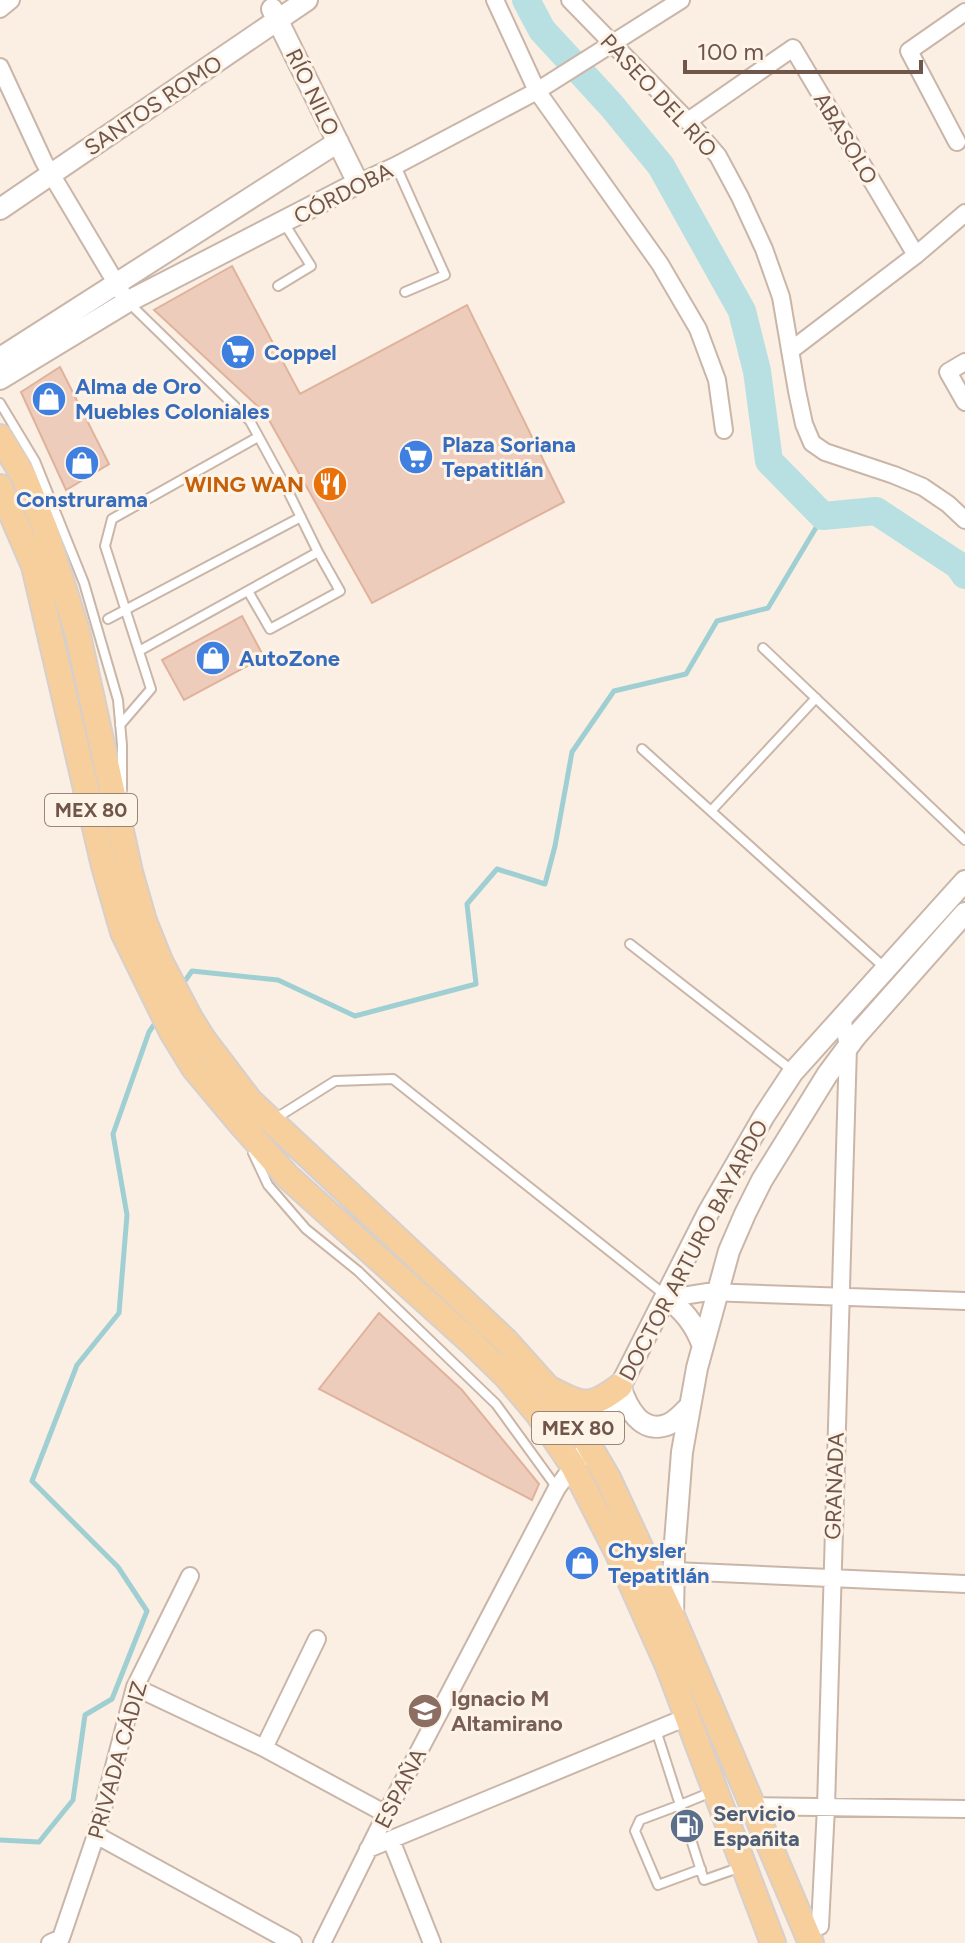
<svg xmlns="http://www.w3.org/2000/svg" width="965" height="1943" viewBox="0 0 965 1943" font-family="Figtree,sans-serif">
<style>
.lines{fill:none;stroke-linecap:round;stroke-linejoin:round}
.stream{stroke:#9fcfd3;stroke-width:5}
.river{stroke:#b8dfe2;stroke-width:28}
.building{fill:#ecb;stroke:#e0b29c;stroke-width:2}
.service-casing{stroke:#cab6a9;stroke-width:12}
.minor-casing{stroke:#cab6a9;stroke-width:20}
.tertiary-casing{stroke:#cab6a9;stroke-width:24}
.primary-casing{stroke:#d7cfcc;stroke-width:28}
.service{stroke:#fff;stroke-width:8}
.minor{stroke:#fff;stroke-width:16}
.tertiary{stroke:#fff;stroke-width:20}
.primary{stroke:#f6cf9d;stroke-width:24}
.labels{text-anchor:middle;stroke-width:6;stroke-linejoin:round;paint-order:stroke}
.shield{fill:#fef3e7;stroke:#9b8479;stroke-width:2}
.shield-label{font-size:20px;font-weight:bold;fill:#70554a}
.street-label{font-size:22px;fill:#70554a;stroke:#fef3e7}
.shop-label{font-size:22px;font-weight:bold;fill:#366cbe;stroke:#fef3e7;text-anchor:start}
.food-label{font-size:22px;font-weight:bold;fill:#c56008;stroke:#fef3e7;text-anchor:end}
.education-label{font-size:22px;font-weight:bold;fill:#785e54;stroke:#fef3e7;text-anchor:start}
.service-label{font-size:22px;font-weight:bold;fill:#4e5e75;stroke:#fef3e7;text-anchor:start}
</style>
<rect width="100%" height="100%" fill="#faefe2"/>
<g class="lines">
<path class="stream" d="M182 985 192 971 278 980 355 1016 476 984 467 904 497 869 545 884 555 846 572 752 614 691 686 674 717 621 768 608 823 516
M0 1840 39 1842 73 1800 85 1715 112 1699 147 1611 118 1567 32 1481 77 1365 119 1313 127 1215 113 1134 149 1032 158 1019"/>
<path class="river" d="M526 0 542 30 611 105 661 166 742 311 757 371 769 461 823 516 876 511 958 565 965 575"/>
</g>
<path class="building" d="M232 266 300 394 467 305 564 502 372 603 265 413 154 310Z
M60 367 109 464 66 490 21 392Z
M242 616 264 657 184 700 162 660Z
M379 1313 462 1390 539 1484 532 1500 319 1389Z"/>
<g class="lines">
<g class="service-casing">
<path id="service" d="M396 166 445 275 405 292
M278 286 311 266 284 223
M128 302 250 421 286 487 318 552 340 591 270 629 248 591
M0 403 35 461 84 583 118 700 122 745V790
M108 619 301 517
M763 648 965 840
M139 651 318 552
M120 725 151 689 105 546 112 519 258 437
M642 749 885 968
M711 811 816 698
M630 944 793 1071
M273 1120 335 1081 393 1079 665 1295
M253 1153 268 1185 306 1229 358 1271 496 1404 557 1488
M656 1730 680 1805 640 1820 635 1831 658 1885 701 1869
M714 1791 680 1805 704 1880 741 1867"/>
</g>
<g class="minor-casing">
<path id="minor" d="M495 0 537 91 660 264 698 329 717 380 724 430
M570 0 688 121 718 156 740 197 764 249 781 297 797 391 804 424 812 443 825 452 894 475 923 487 948 504 965 520
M0 9 11 0
M0 67 44 162 122 293
M688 121 793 48 916 255
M957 142 909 51 965 12
M358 183 395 166 537 91 681 0
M790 351 916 255 965 213
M965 362 948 372 965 402
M666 1296 676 1297 708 1292 965 1301
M674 1571 965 1584
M135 1687 264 1748 386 1814
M264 1748 317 1639
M753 1806 965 1809
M96 1835 293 1943
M391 1840 432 1943
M368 1849 687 1717
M820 1926 826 1807 848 1046 842 1017
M50 1943 61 1938 96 1835 135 1687 190 1576
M322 1943 386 1814 557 1488 573 1466"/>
</g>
<g class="tertiary-casing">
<path id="tertiary" d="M0 209 307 0
M0 358 338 142
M0 379 127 302 358 183 272 9
M666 1296C684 1312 694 1322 703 1346
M620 1386C627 1407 641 1436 669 1424 677 1420 683 1413 689 1407
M582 1456 590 1446 708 1213 764 1116 793 1072 965 881
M673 1618 674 1555 682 1452 697 1368 729 1251 745 1214 762 1180 827 1075 856 1036 965 913"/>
</g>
<g class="primary-casing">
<path id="primary" d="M0 437 24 477 45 529 77 631 130 872 144 921 160 961 190 1018 203 1039 250 1101 506 1341 549 1389 584 1437 608 1478 673 1618 811 1943
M0 487 34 566 104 866 123 932 172 1032 194 1068 240 1123 288 1177 470 1341 506 1376 538 1414 573 1466 618 1554 668 1666 773 1943
M550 1389C583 1406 590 1409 620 1386"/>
</g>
<use href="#service" class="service"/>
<use href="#minor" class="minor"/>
<use href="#tertiary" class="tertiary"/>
<use href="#primary" class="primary"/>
</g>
<defs>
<g id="supermarket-disc" transform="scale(1.8)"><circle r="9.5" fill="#3f7fe0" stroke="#fef3e7"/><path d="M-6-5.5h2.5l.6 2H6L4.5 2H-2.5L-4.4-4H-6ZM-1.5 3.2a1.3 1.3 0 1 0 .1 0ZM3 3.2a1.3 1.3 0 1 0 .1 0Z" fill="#fff"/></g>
<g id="shop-disc" transform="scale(1.8)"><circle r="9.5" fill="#3f7fe0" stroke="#fef3e7"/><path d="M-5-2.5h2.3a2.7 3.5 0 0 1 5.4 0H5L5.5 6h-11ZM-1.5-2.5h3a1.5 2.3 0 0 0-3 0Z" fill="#fff"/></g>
<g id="restaurant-disc" transform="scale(1.8)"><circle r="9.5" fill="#e8710a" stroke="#fef3e7"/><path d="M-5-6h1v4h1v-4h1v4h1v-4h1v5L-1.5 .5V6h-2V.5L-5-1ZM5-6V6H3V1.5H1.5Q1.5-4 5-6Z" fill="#fff"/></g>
<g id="school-disc" transform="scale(1.8)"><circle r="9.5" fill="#8d6e63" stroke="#fef3e7"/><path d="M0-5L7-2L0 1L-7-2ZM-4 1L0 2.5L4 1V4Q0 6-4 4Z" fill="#fff"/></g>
<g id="fuel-disc" transform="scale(1.8)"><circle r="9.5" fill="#5c6f8a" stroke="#fef3e7"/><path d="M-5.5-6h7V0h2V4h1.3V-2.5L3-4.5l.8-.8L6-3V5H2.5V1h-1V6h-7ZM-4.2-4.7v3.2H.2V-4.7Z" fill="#fff"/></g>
</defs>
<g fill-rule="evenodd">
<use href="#supermarket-disc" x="238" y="352"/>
<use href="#shop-disc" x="49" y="399"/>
<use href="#supermarket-disc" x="416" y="457"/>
<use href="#shop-disc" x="82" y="463"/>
<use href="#restaurant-disc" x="330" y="484"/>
<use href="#shop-disc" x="213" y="658"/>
<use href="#shop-disc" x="582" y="1563"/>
<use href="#school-disc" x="425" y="1711"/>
<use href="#fuel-disc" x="687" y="1826"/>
</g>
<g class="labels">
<g class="shield">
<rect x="45" y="794" width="92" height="32" rx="6"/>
<rect x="532" y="1412" width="92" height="32" rx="6"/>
</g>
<g class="shield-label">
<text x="91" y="817">MEX 80</text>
<text x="578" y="1435">MEX 80</text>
</g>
<g class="street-label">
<text transform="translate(313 92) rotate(64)" y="8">RÍO NILO</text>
<text transform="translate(659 95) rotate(47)" y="8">PASEO DEL RÍO</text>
<text transform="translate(153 105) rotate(-34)" y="8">SANTOS ROMO</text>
<text transform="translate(846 138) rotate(59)" y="8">ABASOLO</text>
<text transform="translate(343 193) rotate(-27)" y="8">CÓRDOBA</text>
<text transform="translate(693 1250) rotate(-62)" y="8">DOCTOR ARTURO BAYARDO</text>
<text transform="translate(834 1486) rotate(-88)" y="8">GRANADA</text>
<text transform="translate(117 1760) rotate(-74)" y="8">PRIVADA CÁDIZ</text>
<text transform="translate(400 1788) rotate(-63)" y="8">ESPAÑA</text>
</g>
<g class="shop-label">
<text x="264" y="360">Coppel</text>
<text x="75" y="394">Alma de Oro<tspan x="75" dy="25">Muebles Coloniales</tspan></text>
<text x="442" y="452">Plaza Soriana<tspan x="442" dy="25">Tepatitlán</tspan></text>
<text x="82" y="507" text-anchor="middle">Construrama</text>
<text x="239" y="666">AutoZone</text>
<text x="608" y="1558">Chysler<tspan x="608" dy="25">Tepatitlán</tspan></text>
</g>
<g class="food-label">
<text x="304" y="492">WING WAN</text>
</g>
<g class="education-label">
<text x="451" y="1706">Ignacio M<tspan x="451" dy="25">Altamirano</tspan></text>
</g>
<g class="service-label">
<text x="713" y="1821">Servicio<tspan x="713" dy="25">Españita</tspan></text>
</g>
</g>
<path d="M685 60v12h236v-12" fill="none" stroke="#70554a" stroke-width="4"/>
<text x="697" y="60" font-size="24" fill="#70554a" stroke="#fef3e7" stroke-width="6" paint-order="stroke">100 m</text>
</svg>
